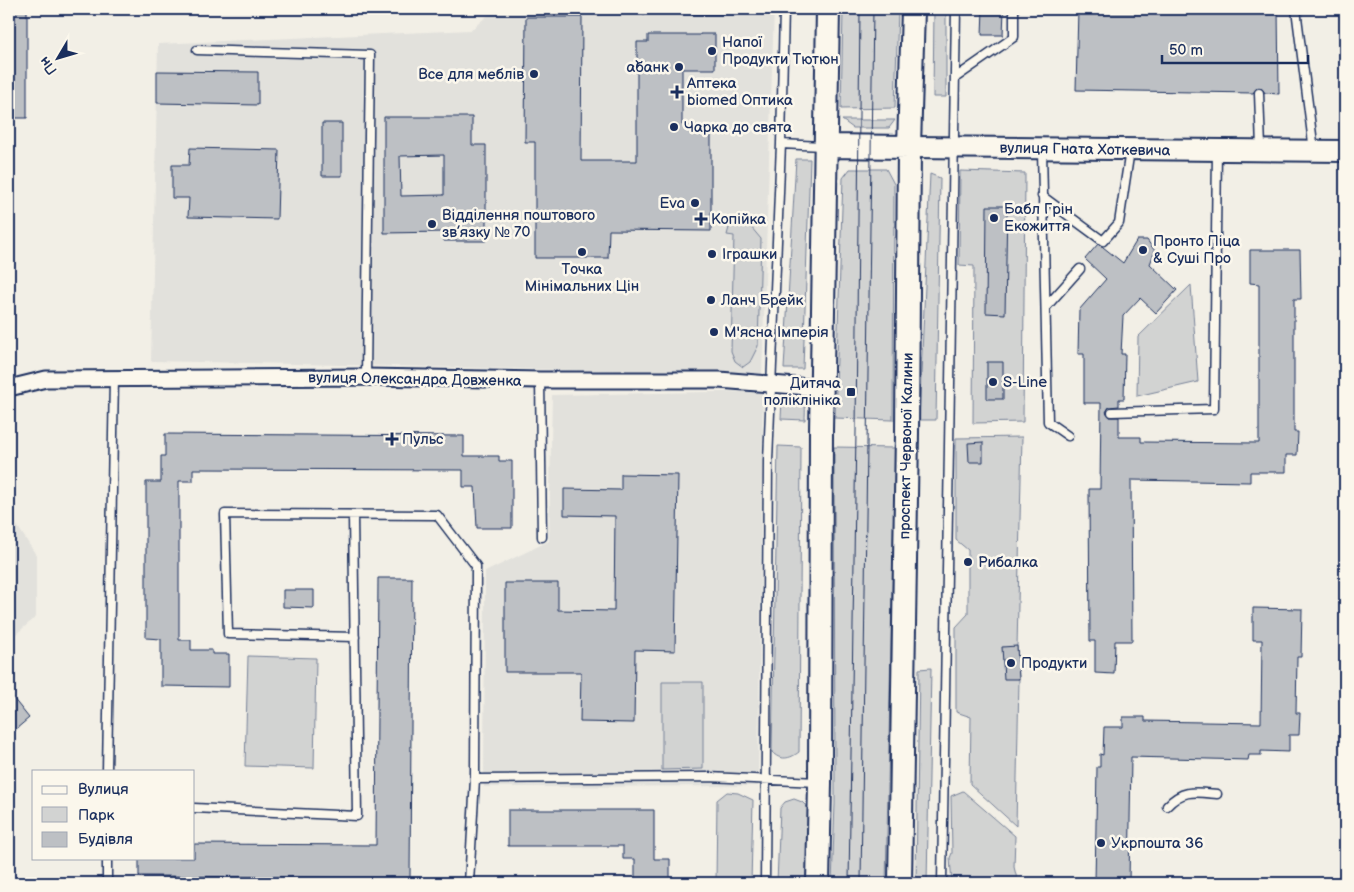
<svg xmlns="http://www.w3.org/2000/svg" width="1354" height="892" viewBox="0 0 1354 892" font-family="'Balsamiq Sans',sans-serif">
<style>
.built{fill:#e2e1dc}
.green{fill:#d2d3d2;stroke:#768198}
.building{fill:#bdc0c4;stroke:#1b2f5e;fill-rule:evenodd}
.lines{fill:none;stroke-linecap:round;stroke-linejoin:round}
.service-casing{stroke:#1b2f5e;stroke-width:11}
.minor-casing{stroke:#1b2f5e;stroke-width:19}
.tertiary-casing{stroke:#1b2f5e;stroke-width:24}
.secondary-casing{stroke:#1b2f5e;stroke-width:26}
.service{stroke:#fbf7ec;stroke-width:8}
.minor{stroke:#fbf7ec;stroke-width:15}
.tertiary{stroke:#fbf7ec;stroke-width:20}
.secondary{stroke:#fbf7ec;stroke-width:22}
.tram{stroke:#1b2f5e;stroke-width:1}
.poi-dot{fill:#1b2f5e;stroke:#fbf7ec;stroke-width:2}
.labels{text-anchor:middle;stroke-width:5;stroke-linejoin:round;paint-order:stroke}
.poi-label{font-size:15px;fill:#1b2f5e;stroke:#fbf7ec;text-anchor:start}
.street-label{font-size:15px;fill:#1b2f5e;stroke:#fbf7ec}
</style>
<rect width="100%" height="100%" fill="#f2efe6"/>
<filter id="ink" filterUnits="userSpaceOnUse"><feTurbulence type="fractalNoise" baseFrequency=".02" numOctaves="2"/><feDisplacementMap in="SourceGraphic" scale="10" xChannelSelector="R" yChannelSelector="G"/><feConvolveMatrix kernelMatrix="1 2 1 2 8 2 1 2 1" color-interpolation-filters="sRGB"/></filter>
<g filter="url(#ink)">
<path class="built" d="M495 9H774L762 374 151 361 158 44 471 30Z
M763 391 758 786 484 787 485 572 549 541 552 395Z
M9 513 36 555V617L9 640Z"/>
<path class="green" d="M843 9H898L895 108 841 109Z
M934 9H946V97H933Z
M842 120H895L889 128H853Z
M796 159H810L803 369H784Z
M850 169H886L894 184 893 420 835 418 843 178Z
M960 171 1025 173 1023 422 973 423 974 266 959 265Z
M930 174 940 178 936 420H919Z
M735 221H746L761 239 758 346 750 362 743 367 735 361 731 351 734 236 727 235 730 224Z
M1191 285 1198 382 1137 396 1138 337Z
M787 392H800C807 400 805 411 805 420L781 419 782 398Z
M1022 437 1017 646 1019 679 1016 826 970 784 971 717 956 712V627L968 614V550L956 540V438Z
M778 446 801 447 799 752C790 759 780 761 772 752Z
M834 447 895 448 886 883H832L835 804Z
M248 656 316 658 314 768 245 766Z
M931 668 927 883H916L919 669Z
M662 682H703V769L662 770Z
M963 791 1015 836 1014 867 1018 883H952L950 858 952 853 951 796Z
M727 792 738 793 753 800 751 883H716L717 800Z
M794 799 802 802 809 809 807 883H777L780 808 785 802Z"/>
<path class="building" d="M9 9H27V118H9Z
M983 9H1004L1003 35H982Z
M1078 9H1278L1279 94 1265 93 1263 90 1259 87 1256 89 1253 93 1076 90Z
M526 17H582L581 161H637V42H648V35H700V34H715V69H682V125L711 126V231L609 230 608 258H535V142H525Z
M157 71 258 72V105L157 103Z
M384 117H472V145H486V241H444V232L384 233ZM444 155V195L401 196 400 156Z
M322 123H342V176H322Z
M190 148 279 150 277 219 188 217 189 198H172V165H189Z
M987 206H1007L1005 314 986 313Z
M1137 240H1147L1155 251 1150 264 1177 290 1156 313 1140 298 1123 316 1121 354H1125L1124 399H1119V406L1109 407 1106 412 1110 417H1119V437H1141V442L1259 443V284L1250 283V250H1300L1301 299H1294V432H1298L1297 455H1286V472H1250V482L1131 480 1132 641H1115L1114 674 1095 673V641H1090L1089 489H1100L1101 403H1084V354H1078L1079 310 1106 279 1085 259 1098 244 1103 247 1123 263Z
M987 362H1003V399H987Z
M165 434 464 436V456H499V461H512V528H477L475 487H463V470L193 469V481H179V640H191V650H212V654H229V687L161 686V639L146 638V482H161V456H165Z
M983 442V462H969L968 443Z
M621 474 678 475 675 651 635 650 634 723 580 722 581 672H505V583H558V610L614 611 615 516 564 515V489L621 490Z
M378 578H412L410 878 139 876V858H194V844L376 845Z
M283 590H314V608L283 607Z
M1253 608 1302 609 1301 657H1297L1296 713H1300L1299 735H1289V752L1261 751V755H1249L1248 760 1131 757 1129 883H1095L1097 767H1100V754L1103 755 1104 727H1123V717H1145V721L1261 723 1262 640H1253Z
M1017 646 1019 679H1004L1002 647Z
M9 693 29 718 9 735Z
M508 810H654V859H670V883H635V859H623V846H508Z"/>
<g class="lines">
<g class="service-casing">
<path id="service" d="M553 9H743
M1296 9 1314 151
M197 50 370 55 366 377
M955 78 1014 37V9
M1259 93 1261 148
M781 144 822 146
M1042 150 1048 422 1068 436
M1042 196 1103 241 1119 223 1130 150
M1046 307 1080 269
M540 380 542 537
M1112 412 1214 409 1217 150
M355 637 228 634 225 514 437 515 476 566 475 779 469 883
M107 771 114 378
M475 779 708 777 818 782
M1167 806C1183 789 1195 792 1217 794
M194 808 357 816 353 515
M107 858V883
M765 883 768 461 781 144 784 9
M942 883 956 9"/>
</g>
<g class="minor-casing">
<path id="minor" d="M9 388 46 379 366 377 540 380H719L822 388"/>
</g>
<g class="tertiary-casing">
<path id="tertiary" d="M909 147 1345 151"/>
</g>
<g class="secondary-casing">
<path id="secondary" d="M825 146 909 147
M818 883 820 783 821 431 828 9
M900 883 907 433 909 147 913 9"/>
</g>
<use href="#service" class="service"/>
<use href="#minor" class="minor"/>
<use href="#tertiary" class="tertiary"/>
<use href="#secondary" class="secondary"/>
<path class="tram" d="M849 883 856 431 860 9
M861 883 873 9"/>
</g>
</g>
<g class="poi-dot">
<circle cx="712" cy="51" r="5"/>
<circle cx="679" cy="67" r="5"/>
<circle cx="534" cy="74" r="5"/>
<path d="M674.5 84.5h5v5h5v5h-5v5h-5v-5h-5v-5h5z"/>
<circle cx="674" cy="127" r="5"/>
<circle cx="695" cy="203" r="5"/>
<circle cx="994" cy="218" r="5"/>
<path d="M698.5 211.5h5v5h5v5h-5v5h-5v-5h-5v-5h5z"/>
<circle cx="432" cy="224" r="5"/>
<circle cx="1143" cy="250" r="5"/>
<circle cx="582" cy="252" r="5"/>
<circle cx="712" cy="254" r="5"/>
<circle cx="711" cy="300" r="5"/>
<circle cx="714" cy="332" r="5"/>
<circle cx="993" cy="382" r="5"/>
<rect x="846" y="387" width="10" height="10" rx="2.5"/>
<path d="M389.5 431.5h5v5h5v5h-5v5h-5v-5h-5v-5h5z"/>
<circle cx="968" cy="562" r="5"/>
<circle cx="1011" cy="663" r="5"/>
<circle cx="1101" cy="843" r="5"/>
</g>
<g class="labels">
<g class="poi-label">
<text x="722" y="47">Напої<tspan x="722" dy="17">Продукти Тютюн</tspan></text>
<text x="669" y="72" text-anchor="end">а̀банк</text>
<text x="524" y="79" text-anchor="end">Все для меблів</text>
<text x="687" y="88">Аптека<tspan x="687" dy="17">biomed Оптика</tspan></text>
<text x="684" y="132">Чарка до свята</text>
<text x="685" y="208" text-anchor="end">Eva</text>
<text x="1004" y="214">Бабл Грін<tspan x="1004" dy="17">Eкожиття</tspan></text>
<text x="442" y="220">Відділення поштового<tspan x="442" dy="17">зв’язку № 70</tspan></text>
<text x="711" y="224">Копійка</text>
<text x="1153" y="246">Пронто Піца<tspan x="1153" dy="17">&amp; Суші Про</tspan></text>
<text x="722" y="259">Іграшки</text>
<text x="582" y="274" text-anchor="middle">Точка<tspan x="582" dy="17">Мінімальних Цін</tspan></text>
<text x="721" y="305">Ланч Брейк</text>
<text x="724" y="337">М'ясна Імперія</text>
<text x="1003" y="387">S-Line</text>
<text x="841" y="388" text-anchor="end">Дитяча<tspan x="841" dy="17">поліклініка</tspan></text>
<text x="402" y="444">Пульс</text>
<text x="978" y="567">Рибалка</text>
<text x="1021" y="668">Продукти</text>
<text x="1111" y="848">Укрпошта 36</text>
</g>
<g class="street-label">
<text transform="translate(1085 149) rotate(1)" y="5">вулиця Гната Хоткевича</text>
<text transform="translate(415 379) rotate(1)" y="5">вулиця Олександра Довженка</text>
<text transform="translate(906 446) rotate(-89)" y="5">проспект Червоної Калини</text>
</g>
</g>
<rect width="1354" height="892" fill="none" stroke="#fbf7ec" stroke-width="30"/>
<rect x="15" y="15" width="1324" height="862" fill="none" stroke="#1b2f5e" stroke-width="2" filter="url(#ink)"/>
<rect x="32" y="770" width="162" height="90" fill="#fbf7ec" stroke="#a1a7b3"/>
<rect x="42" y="786" width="25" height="8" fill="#fbf7ec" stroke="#a1a7b3"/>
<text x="78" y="794" font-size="15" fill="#1b2f5e">Вулиця</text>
<rect x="42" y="807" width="25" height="15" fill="#d2d3d2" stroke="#a1a7b3"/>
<text x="78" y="820" font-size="15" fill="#1b2f5e">Парк</text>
<rect x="42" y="832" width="25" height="15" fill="#bdc0c4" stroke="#a1a7b3"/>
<text x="78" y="844" font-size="15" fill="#1b2f5e">Будівля</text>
<g transform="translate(58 58) rotate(232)" stroke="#fbf7ec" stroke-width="4" paint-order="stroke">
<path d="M0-4L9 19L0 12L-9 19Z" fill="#1b2f5e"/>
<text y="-8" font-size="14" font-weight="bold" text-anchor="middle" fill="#1b2f5e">Пн</text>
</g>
<path d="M1162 55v8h146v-8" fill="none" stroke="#1b2f5e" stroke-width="2.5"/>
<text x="1169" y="55" font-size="15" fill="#1b2f5e" stroke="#fbf7ec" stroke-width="4" paint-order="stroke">50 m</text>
</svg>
